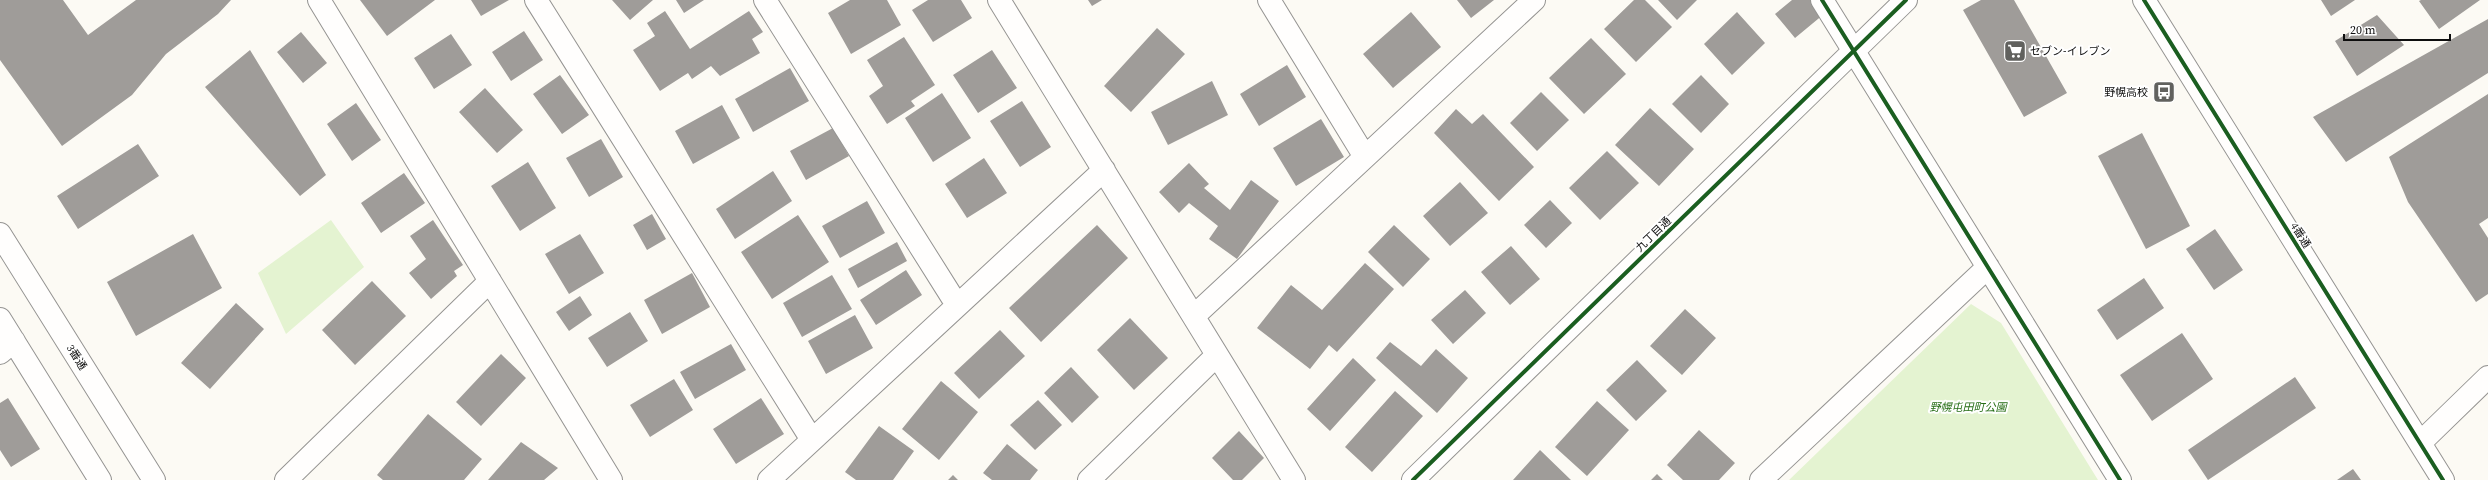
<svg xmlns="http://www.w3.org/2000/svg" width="2488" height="480" viewBox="0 0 2488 480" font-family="'Source Serif 4','Noto Sans JP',serif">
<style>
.green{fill:#e4f3d1}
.building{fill:#9f9c99}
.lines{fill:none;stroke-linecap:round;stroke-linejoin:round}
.minor-casing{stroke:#959492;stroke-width:24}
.minor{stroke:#fffefd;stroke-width:22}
.cycleway-casing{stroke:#fff;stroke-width:6}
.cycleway{stroke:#1b5e20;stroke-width:4}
.labels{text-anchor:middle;stroke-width:4;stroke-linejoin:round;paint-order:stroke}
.poi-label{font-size:11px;fill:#0e0e0e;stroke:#fff;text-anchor:start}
.street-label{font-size:11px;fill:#0e0e0e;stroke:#fff}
.park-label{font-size:11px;font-style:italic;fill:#276e17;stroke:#fff}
</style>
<rect width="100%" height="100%" fill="#fcfaf4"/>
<path class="green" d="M331 220 364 267 286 334 258 273Z
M1971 304 2001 323 2098 480H1789Z"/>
<path class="building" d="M0 0H63L88 35 136 0H231L218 14 166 54 132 95 62 146 0 60Z
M360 0H435L387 36Z
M471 0H509L481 16Z
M612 0H653L630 20Z
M676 0H704L684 13Z
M850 0H887L901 25 851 54 828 13Z
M928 0H961L972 18 933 42 912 10Z
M1088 0H1102L1092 6Z
M1457 0H1494L1471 18Z
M1634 0H1645L1672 27 1636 62 1604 29Z
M1658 0H1697L1677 20Z
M1792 0H1813L1824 14 1795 38 1775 14Z
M1981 0H2014L2067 93 2024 117 1963 10Z
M2321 0H2355L2331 16Z
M2421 0H2480L2439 29 2419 1Z
M665 11 690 49 749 11 763 32 752 39 760 53 720 76 711 66 692 79 688 73 660 91 633 50 655 36 647 23Z
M1411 12 1441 47 1393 88 1363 54Z
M1737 12 1765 43 1732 75 1704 44Z
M2377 15 2404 45 2357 76 2335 41Z
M2488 19V73L2346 162 2313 117Z
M1157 28 1185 54 1131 112 1104 86Z
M524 31 543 60 511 81 492 52Z
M301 32 327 63 303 83 277 52Z
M451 34 472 65 434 89 414 58Z
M904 37 935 85 911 101 915 106 887 124 869 96 883 86 867 60Z
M1591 38 1626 74 1584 114 1549 78Z
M250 50 326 175 300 196 205 87Z
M992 50 1017 88 978 113 953 75Z
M1287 65 1306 97 1259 126 1240 94Z
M790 68 809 101 753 132 735 99Z
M560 75 589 115 562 134 533 94Z
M1701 75 1729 104 1701 133 1672 104Z
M1212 81 1228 115 1168 145 1151 112Z
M485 88 523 130 497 153 459 112Z
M1541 92 1569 120 1537 151 1510 123Z
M942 93 971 138 933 162 905 118Z
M2488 94V218L2479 224 2488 238V294L2476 302 2408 202 2389 157Z
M1022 101 1051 147 1020 167 990 121Z
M356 103 381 140 352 161 327 124Z
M722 105 740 138 693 164 675 131Z
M1650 108 1694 149 1659 186 1615 145Z
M1456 109 1472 124 1483 114 1534 167 1499 201 1434 133Z
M1321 119 1344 157 1296 186 1273 148Z
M833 128 849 156 806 180 790 151Z
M2142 133 2190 226 2146 249 2098 156Z
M601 139 623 177 589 197 566 158Z
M138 144 159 176 78 229 57 196Z
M1607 151 1639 183 1600 220 1569 188Z
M984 158 1007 193 967 218 945 184Z
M528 162 556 208 520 231 491 186Z
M1189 163 1209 184 1204 188 1230 210 1251 180 1279 201 1237 259 1209 239 1218 226 1189 203 1179 213 1159 192Z
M773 171 792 201 735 239 716 209Z
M404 173 425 203 381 233 361 203Z
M1460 182 1488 213 1450 246 1423 216Z
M1550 200 1572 223 1546 248 1524 225Z
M867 201 885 233 840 258 822 226Z
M652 214 666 239 647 250 633 225Z
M798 215 829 262 772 299 741 252Z
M433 220 463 265 454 271 457 276 431 299 409 273 426 259 410 236Z
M1097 225 1128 258 1041 342 1009 308Z
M1394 225 1430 259 1403 287 1368 252Z
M2215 229 2243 270 2214 290 2186 249Z
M193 234 222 288 136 336 107 282Z
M580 234 604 273 569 294 545 254Z
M897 242 907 261 858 288 848 269Z
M1511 246 1540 279 1510 305 1481 272Z
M1365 263 1394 289 1337 352 1329 345 1310 369 1257 328 1291 285 1322 310Z
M906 270 922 295 876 325 860 300Z
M692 273 710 307 662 334 644 300Z
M832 275 852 309 802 337 783 303Z
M2144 278 2164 308 2117 340 2097 310Z
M372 281 406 316 355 365 322 330Z
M1465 290 1486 313 1453 344 1431 320Z
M580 296 592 315 569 331 556 312Z
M236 303 264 329 210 389 181 363Z
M1685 309 1716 338 1682 375 1650 346Z
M630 312 648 341 607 367 588 338Z
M855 315 873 348 826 374 808 341Z
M1130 318 1168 358 1134 390 1097 350Z
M1000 330 1025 356 979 399 954 373Z
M2182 333 2213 379 2152 421 2120 375Z
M1390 342 1421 366 1436 349 1468 378 1437 413 1376 358Z
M731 344 746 370 695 399 680 372Z
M501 354 526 378 481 426 456 402Z
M1353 358 1376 380 1330 431 1307 409Z
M1637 360 1667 391 1636 421 1606 390Z
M1071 367 1099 397 1072 423 1044 393Z
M2295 377 2316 408 2208 480 2188 450Z
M674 379 693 410 650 437 630 405Z
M941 381 978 412 939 460 902 429Z
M1395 391 1423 416 1372 472 1345 447Z
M8 398 40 449 11 467 0 450V403Z
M761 398 784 434 736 464 713 429Z
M1038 400 1062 425 1035 450 1010 425Z
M1597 401 1629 430 1587 476 1555 447Z
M428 414 482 459 464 480H383L377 475Z
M879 426 914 451 893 480H856L845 472Z
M1699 430 1735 463 1719 480H1683L1667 465Z
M1239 431 1264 458 1242 480H1233L1212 458Z
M521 442 558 468 544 480H488Z
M1007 444 1038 470 1030 480H992L983 473Z
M1540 450 1571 480H1513Z
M2353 469 2361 480H2337Z
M1657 474 1663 480H1651Z
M953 475 958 480H948Z"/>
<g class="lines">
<g class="minor-casing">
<path id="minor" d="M319 0 611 480
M536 0 812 440
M765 0 957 305
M999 0 1294 480
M1269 0 1365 157
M1822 0 2120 480
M2144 0 2443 480
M0 234 154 480
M1194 316 1534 0
M0 319 100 480
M0 353 14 341
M2420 443 2488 377
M286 480 490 281
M769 480 1104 170
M1089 480 1217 355
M1413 480 1906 0
M1761 480 1988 267"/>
</g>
<use href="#minor" class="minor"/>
<g class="cycleway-casing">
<path id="cycleway" d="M1822 0 2120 480
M2144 0 2443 480
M1413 480 1906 0"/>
</g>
<use href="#cycleway" class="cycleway"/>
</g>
<defs>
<g id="supermarket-square" transform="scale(1.15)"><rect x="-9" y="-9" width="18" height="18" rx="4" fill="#61615e" stroke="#fff"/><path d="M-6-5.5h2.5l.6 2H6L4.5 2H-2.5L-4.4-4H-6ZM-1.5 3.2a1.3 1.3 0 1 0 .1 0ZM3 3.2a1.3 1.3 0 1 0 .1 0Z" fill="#fff"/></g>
<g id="bus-square" transform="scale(1.15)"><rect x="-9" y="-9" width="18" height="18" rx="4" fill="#61615e" stroke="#fff"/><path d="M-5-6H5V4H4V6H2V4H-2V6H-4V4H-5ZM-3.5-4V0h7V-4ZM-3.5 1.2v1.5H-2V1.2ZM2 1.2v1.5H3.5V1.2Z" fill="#fff"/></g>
</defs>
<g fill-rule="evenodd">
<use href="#supermarket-square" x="2015" y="51"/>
<use href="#bus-square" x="2164" y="92"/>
</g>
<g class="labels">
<g class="poi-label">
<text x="2030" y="55">セブン-イレブン</text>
<text x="2148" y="96" text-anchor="end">野幌高校</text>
</g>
<g class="street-label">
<text transform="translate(1653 234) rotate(-44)" y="4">九丁目通</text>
<text transform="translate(2301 235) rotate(58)" y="4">4番通</text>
<text transform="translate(77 357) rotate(58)" y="4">3番通</text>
</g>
<g class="park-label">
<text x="1968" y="411">野幌屯田町公園</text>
</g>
</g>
<path d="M2344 34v6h106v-6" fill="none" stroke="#0e0e0e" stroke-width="2"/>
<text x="2350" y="34" font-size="12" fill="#0e0e0e" stroke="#ffffff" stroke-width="3" paint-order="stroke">20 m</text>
</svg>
